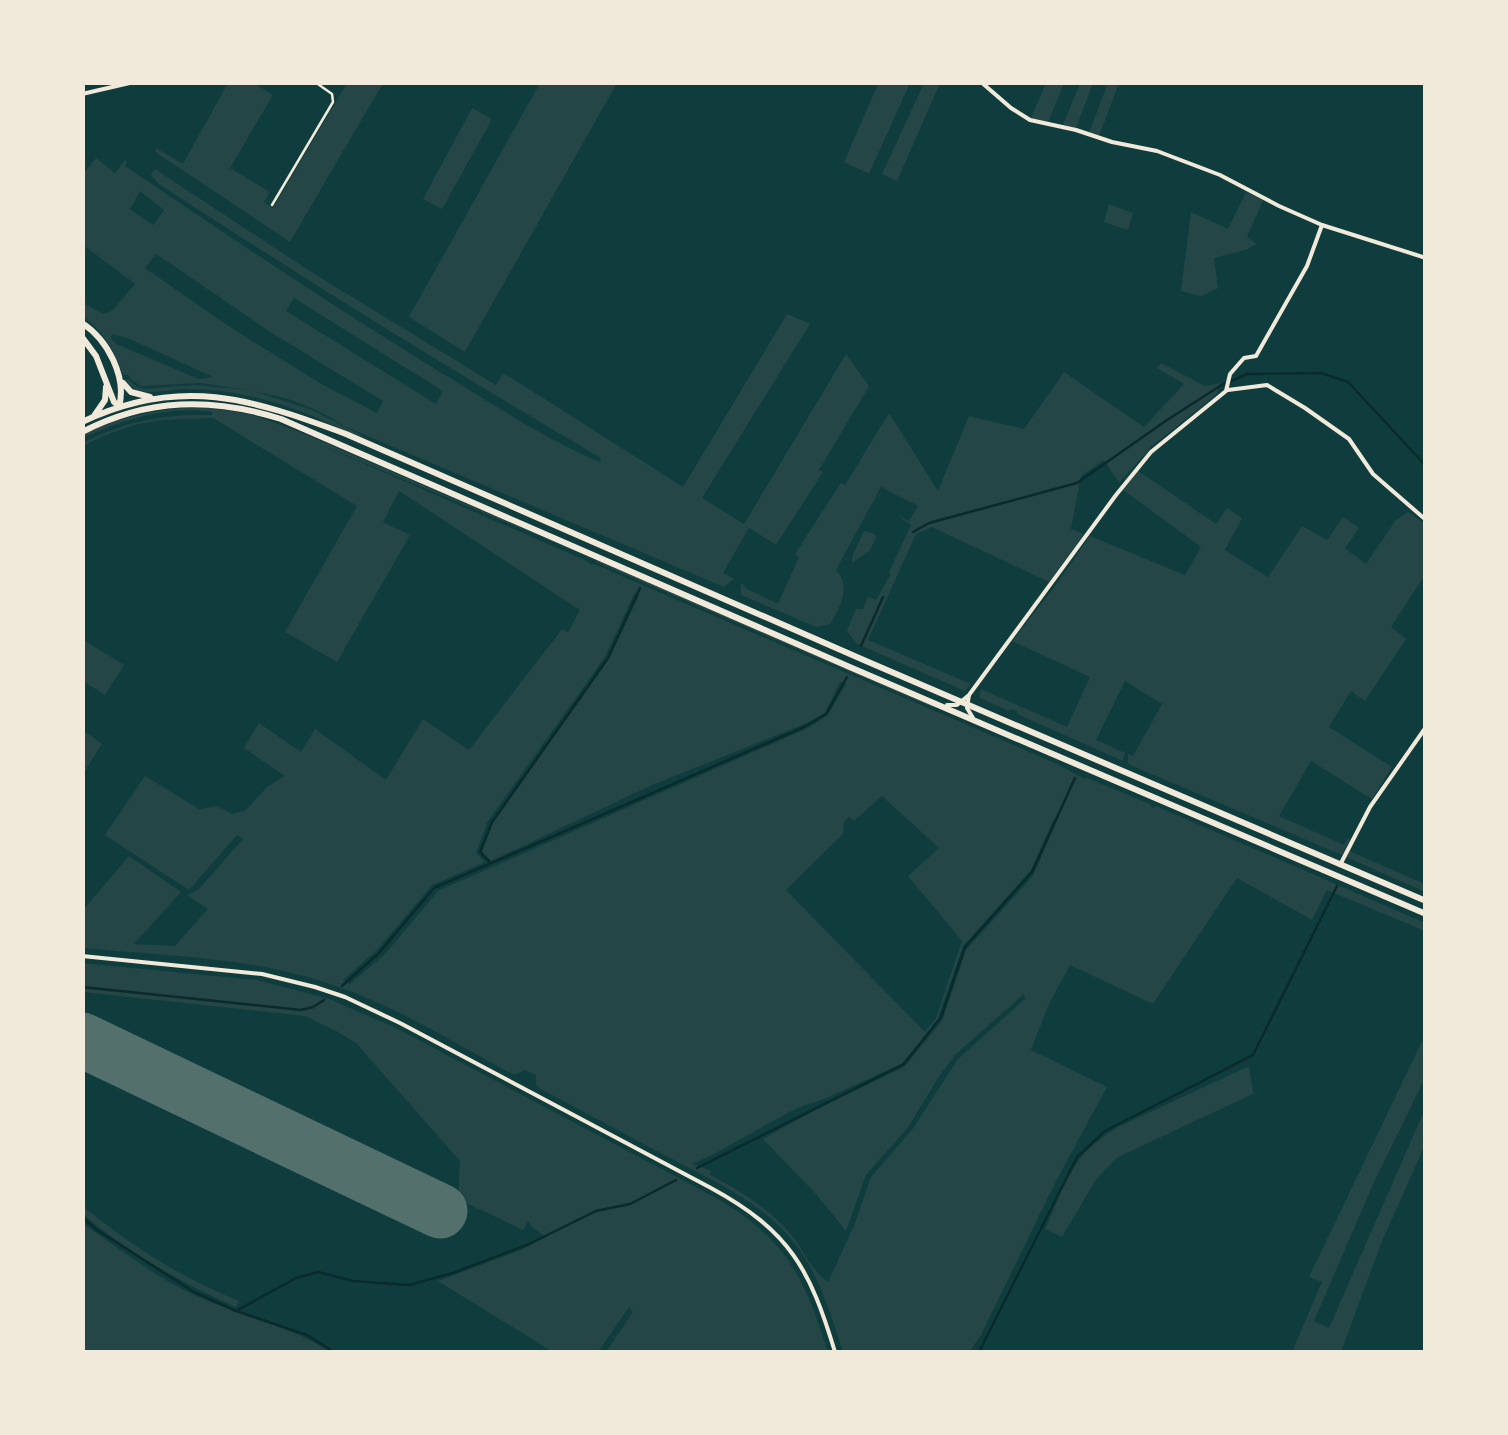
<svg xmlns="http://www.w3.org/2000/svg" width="1508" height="1435" viewBox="0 0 1508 1435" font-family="Inter,sans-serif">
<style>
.green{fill:#244646;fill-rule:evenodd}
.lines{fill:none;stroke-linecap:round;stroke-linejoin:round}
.stream{stroke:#0a2a2b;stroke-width:2.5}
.runway{stroke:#53706d;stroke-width:55}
.service{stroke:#f1e9da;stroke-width:2.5}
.minor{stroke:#f1e9da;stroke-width:4}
.primary{stroke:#f1e9da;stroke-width:6}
</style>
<rect width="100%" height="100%" fill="#0f3d3e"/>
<path class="green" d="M879 82 910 83 869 174 844 162Z
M228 83H253L273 95 230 168 270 192 264 202 273 208 347 83H383L290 242 155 152 156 148 183 164Z
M540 83H617L465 352 409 317Z
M924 83H940L897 181 882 174Z
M1046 83H1064L1048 123 1031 118Z
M1080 83H1093L1076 128 1063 125Z
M1108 83H1119L1099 136 1089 133Z
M472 108 492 119 442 209 423 199Z
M96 158 115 173 125 160 127 162 125 166C229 237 333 306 440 372 490 402 547 441 600 462L601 458C451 370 304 279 159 184L151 175 155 169 308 270 496 385 503 374 510 377 683 487 787 314 810 324 702 498 744 524 846 354 869 386 819 470 823 472 776 545 749 528 723 573 734 579 724 587 344 426C318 407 284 396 253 391L312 410 367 438C349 434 329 423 310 415 269 399 227 388 182 389 161 390 140 399 125 380L128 379 137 387 145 389 194 385 247 390 201 383 141 386 133 381 128 375H123C115 351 104 332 83 317L82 302 103 314 112 311 135 284 83 245V174ZM140 191 164 210 153 225 130 209ZM156 254 272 333 383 401 377 413 323 385 233 329 145 268ZM294 298 443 391 436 404 286 311ZM112 334 130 339 213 377 199 379 116 344 111 338Z
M1246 192 1263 200 1247 237 1257 244 1245 250 1214 258 1218 288 1201 296 1181 291 1191 212 1228 229Z
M1109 204 1133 213 1128 230 1104 222Z
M1161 363 1205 386 1221 383 1216 395 1152 446 1119 483 1104 460 1081 476 1071 529 1084 534 1049 582 932 527 916 534 868 640 971 684 965 691 857 644 847 631 856 609H863L868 597 876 600 891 574 889 572 911 525 897 515 909 521 918 506 881 487 836 570C851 586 841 607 830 624L816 627 741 595V582L747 589 778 604 799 557 795 554 841 483 845 485 889 413 938 491 969 416 1024 429 1064 372 1144 427 1184 384 1157 368Z
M204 407 250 414 300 432 589 557 319 444 587 561 591 565 594 564 1055 763 1085 779 1087 778 1150 804 1153 808 1156 806 1425 923V931L1327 890 1312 920 1237 878 1153 1004 1070 965 1049 1004 1031 1050 1107 1087 1055 1183 980 1337 969 1352H843C831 1316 821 1279 798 1248 767 1204 714 1181 668 1157 625 1134 582 1111 539 1088L536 1084V1075L524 1070 518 1074H512C454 1043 396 1006 333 985 253 957 166 956 83 948V910L129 856 181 892 134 944 175 946 208 909 187 895 198 890 243 839 237 835 189 890 105 835 145 776 199 809 218 806 232 814 246 810 267 787 285 776 244 748 259 723 301 752 315 729 386 780 423 719 469 750 562 629 568 632 580 610 399 491 383 522 410 535 337 662 285 632 357 506 213 418 162 420 134 425 103 436 83 446V443C124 421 165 414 212 415V412C168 405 122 420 83 438L82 435C122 416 160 408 204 407ZM635 592 639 595 609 659 493 823 482 852 491 861 652 785 807 723 825 713 840 682 846 684 828 715 810 727 438 891 385 954 350 984 343 980 378 949 432 885 485 862 476 853 488 821 605 657ZM1071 783H1073L1033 876 966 950 942 1021 904 1067 815 1110 763 1139 816 1194 846 1231 866 1175 909 1126 938 1078 955 1055 1024 994 1025 999 958 1059 912 1130 871 1177 854 1226 828 1282C810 1270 802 1246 788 1231 766 1206 738 1190 709 1174L712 1171 692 1164 712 1155 797 1108 824 1099 901 1064 936 1024 963 946 1031 870 1053 821 1060 811ZM882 796 939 848 908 876 962 941 936 1018 925 1032 786 890 843 834 844 822 849 817 854 821Z
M1138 471 1216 524 1227 508 1242 518 1225 550 1268 577 1302 526 1327 540 1343 517 1359 528 1345 548 1366 564 1396 520 1408 512 1425 524V575L1391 627 1406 639 1365 701 1351 691 1329 727 1392 767 1372 799 1311 761 1279 816 1344 845 1348 838 1350 840 1342 855 1128 764V754L1133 756 1162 704 1125 681 1096 740 1125 753 1123 761 1017 714V711L1012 709 1010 711 979 698 981 689 1067 727 1090 677 1012 641 1056 585 1090 536 1185 575 1201 547 1123 490Z
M864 531 875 534 876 538 870 550 852 563 853 554Z
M596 560 934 706V708L596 562Z
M82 639 124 665 105 695 83 681Z
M83 730 102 744 83 774Z
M1349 851 1425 884V892L1353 860 1347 857Z
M82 963 257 980 329 999 396 1028 718 1199C788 1241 804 1277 828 1352H606L633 1312 629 1307 598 1352H553L438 1281 521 1250 546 1237 532 1227 528 1221 523 1230 458 1199 460 1161 356 1043 336 1031 305 1016 83 992Z
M1425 1035V1078L1374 1182 1314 1321 1329 1328 1425 1109V1145L1382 1241 1341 1352H1292L1322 1282 1309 1277Z
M1249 1066 1253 1094 1118 1157 1097 1178 1062 1237 1045 1229C1057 1204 1066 1174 1084 1154 1094 1143 1106 1135 1118 1127Z
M83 1206C129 1245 182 1278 239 1301L236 1307C181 1283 129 1253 83 1214Z
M82 1223C118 1248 154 1276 194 1295 239 1315 289 1325 330 1352H83Z"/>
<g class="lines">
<path class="stream" d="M913 532 929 523 1077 483 1167 420 1220 386 1247 374 1321 373 1348 382 1426 466
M861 646 883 597
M489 861 480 852 492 822 608 658 640 588
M342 986 378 954 434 888 804 727 826 714 847 677
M82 987 301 1010 313 1007 324 1000
M697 1168 904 1064 941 1017 965 947 1032 872 1075 778
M82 1217 97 1230 194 1292 236 1311 307 1335 334 1352
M236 1311 296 1278 318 1272 353 1281 409 1285 453 1273 529 1244 596 1211 630 1204 676 1180
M979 1352 1077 1157 1105 1131 1253 1055 1337 886"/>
<path class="runway" d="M82 1040 440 1211"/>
<path class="service" d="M272 205 333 102 332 94 315 82"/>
<path class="minor" d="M981 82 1011 108 1030 120 1076 130 1112 142 1157 151 1220 175 1279 206 1322 225 1426 258
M82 94 134 82
M82 359V373
M1228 390 1267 385 1305 408 1349 439 1373 474 1426 520
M969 695 967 708 973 718
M947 705H957L969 695 1116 495 1151 452 1226 391 1230 374 1244 358 1256 356 1307 266 1322 225
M1340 865 1370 807 1426 727
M82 956 262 974 315 987 345 997 400 1023 711 1188C790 1231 810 1269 835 1352"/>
<path class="primary" d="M82 323C108 340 127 377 119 407
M82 337 96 356 114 402 120 407
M123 383 131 392 150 397
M94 416 105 400 106 387
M82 422C180 375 252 399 346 434L866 661 1426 901
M82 432C148 398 212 397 281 419L852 668 1426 914"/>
</g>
<rect width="1508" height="1435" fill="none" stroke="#f1e9da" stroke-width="170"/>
</svg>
